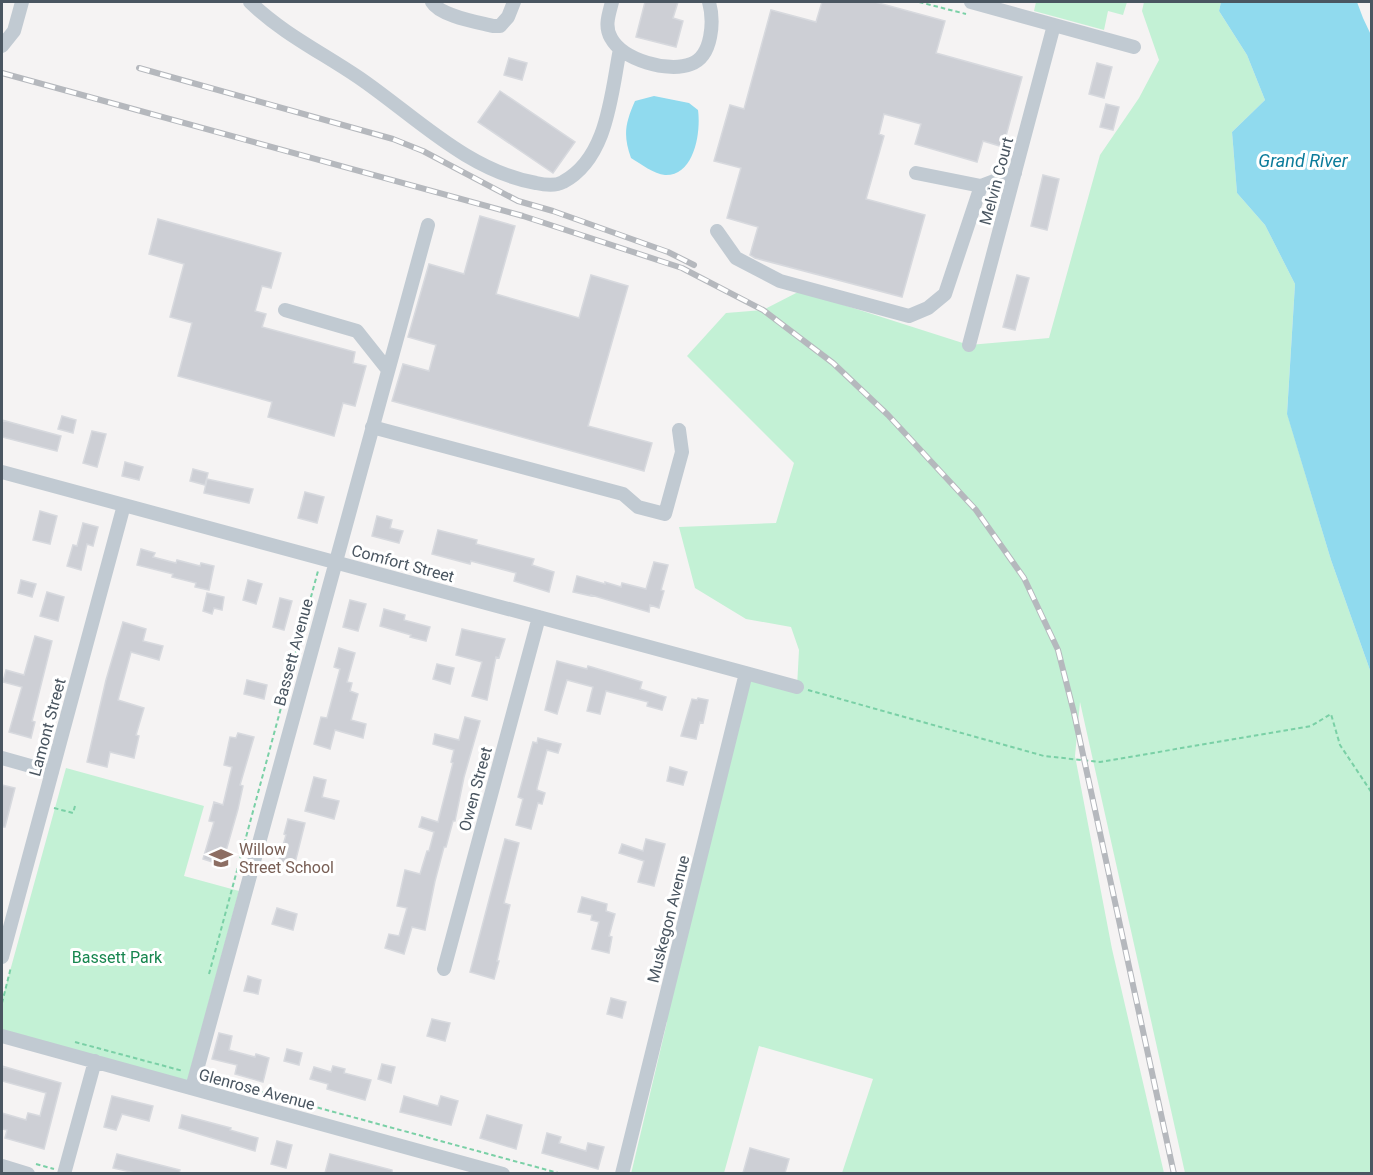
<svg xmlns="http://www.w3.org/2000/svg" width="1373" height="1175" viewBox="0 0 1373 1175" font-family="Roboto,sans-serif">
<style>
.green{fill:#c3f1d5}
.water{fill:#90daee}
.building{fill:#cdcfd5;stroke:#d7d9de;stroke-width:1.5}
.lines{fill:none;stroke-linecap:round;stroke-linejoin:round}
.path{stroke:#7ad0a6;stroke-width:2;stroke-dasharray:4.5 3;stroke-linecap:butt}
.minor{stroke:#c1cad2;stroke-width:14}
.rail-casing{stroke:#b5b8bd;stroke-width:6}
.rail{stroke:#fff;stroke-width:4;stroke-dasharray:11;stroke-linecap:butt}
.labels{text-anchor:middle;stroke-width:6;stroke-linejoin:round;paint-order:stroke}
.street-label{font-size:16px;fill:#4a5661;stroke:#fff}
.education-label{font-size:16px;fill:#785e54;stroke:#fff;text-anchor:start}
.park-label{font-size:16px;fill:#17864f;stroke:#fff}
.water-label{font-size:18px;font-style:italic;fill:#0c7c9b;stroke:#fff}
</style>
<rect width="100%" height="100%" fill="#f5f3f3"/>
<path class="green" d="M1036 2H1127L1123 15 1108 11 1104 30 1034 11Z
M1144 2H1221L1219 11 1247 55 1265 100 1232 132 1237 193 1265 225 1295 284 1287 413 1331 560 1371 673V1173H1185L1080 702 1075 756 1112 949 1164 1173H842L873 1079 759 1046 724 1173 631 1174 667 1022 660 1020 746 673 797 687 799 650 791 627 746 619 695 588 679 527 776 523 794 463 687 356 726 313 763 310 800 291 969 345 1049 338 1100 155 1139 98 1159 60 1142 11Z
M66 768 204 806 184 876 239 891 187 1082 2 1031V1000Z"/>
<path class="water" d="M1221 2H1357L1363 18 1371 35V673L1331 560 1287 414 1295 284 1265 225 1237 193 1232 132 1265 100 1247 55 1219 11Z
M654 96 689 103 698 110C701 131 695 176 665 175 654 174 641 164 631 158 623 135 625 124 635 101Z"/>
<path class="building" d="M645 2H678L673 18 683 21 676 47 636 37Z
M822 2H875L945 21 936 53 1022 77 1003 147 983 141 977 162 915 144 921 124 884 114 879 134 884 136 866 199 925 215 902 297 755 258 750 255 758 227 727 218 741 168 714 161 730 105 744 109 771 10 816 22Z
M509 58 527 63 522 80 504 75Z
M1097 63 1112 67 1104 98 1089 94Z
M500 91 575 142 553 173 478 122Z
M1106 104 1119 107 1113 130 1100 127Z
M1043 175 1059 179 1047 230 1031 226Z
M480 216 515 226 496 294 579 318 591 275 628 286 588 426 652 443 644 471 392 401 403 364 429 371 436 345 408 337 429 264 464 274Z
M158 219 281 253 271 288 262 286 255 311 266 314 262 327 355 352 353 363 366 366 355 406 343 403 334 436 268 417 272 402 178 376 192 323 170 317 184 264 149 254Z
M1017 275 1029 278 1015 330 1003 327Z
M62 416 76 420 73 433 58 429Z
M2 420 61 436 57 451 2 437Z
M92 431 106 434 97 467 83 463Z
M125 462 143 467 139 480 122 476Z
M193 469 208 473 205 485 190 481Z
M207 479 253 489 249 503 204 493Z
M305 492 324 497 317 523 298 518Z
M40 511 57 516 50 544 33 540Z
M377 516 392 520 390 528 403 531 399 543 372 536Z
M83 523 98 527 93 546 87 544 81 570 67 566 73 545 77 546Z
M438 530 477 540 476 544 534 559 532 565 554 572 549 592 514 581 516 573 471 561 470 564 432 554Z
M141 549 155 553 153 557 176 563 177 560 200 566 201 563 214 566 209 590 195 587 196 583 172 577 173 574 137 565Z
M654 562 668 565 661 590 664 591 659 608 650 605 649 612 591 595V596L573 592 577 576 605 584V582L621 587 622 583 646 589Z
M21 580 36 584 32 597 18 593Z
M248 580 262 584 256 604 243 600Z
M47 592 64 597 58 621 40 616Z
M207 593 224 597 222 610 214 608 212 614 203 611Z
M280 598 292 601 284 630 273 627Z
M350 600 366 604 358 631 343 627Z
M384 609 405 615 404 620 430 627 426 641 410 637 411 635 380 626Z
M123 622 146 629 143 641 163 646 159 660 131 652 118 700 144 708 136 735 139 736 136 749 134 758 110 752 107 767 87 762 106 680Z
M462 629 505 639 499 658 496 657 487 700 472 696 482 662 456 655Z
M35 636 52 641 32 721 35 722 31 738 9 732 22 687 3 682 6 670 24 675Z
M339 648 355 653 347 682 352 683 350 691 358 694 351 720 366 724 363 738 335 730 330 749 314 744 321 717 327 718 340 669 334 667Z
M557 661 587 669 588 666 642 682 640 689 666 697 662 710 647 706 648 702 606 691 600 714 587 711 593 687 567 680 557 714 545 710Z
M437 664 454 668 450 684 433 679Z
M247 680 267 685 264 699 244 694Z
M698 698 708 700 703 723 700 722 696 739 681 736 692 699 697 700Z
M465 717 480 721 464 777 455 821H453L446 847H444L435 881 425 930 412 927 404 954 385 948 389 934 399 936 407 908 397 906 405 870 420 874 427 851H429L434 832 419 827 422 817 438 822 453 763 451 762 454 750 433 744 435 734 459 740Z
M238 733 254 737 240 785 243 786 238 809 222 865 203 859 214 822 209 821 214 802 223 805 232 767 224 765 230 737 236 738Z
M538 738 561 744 558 753 547 750 537 788V790L545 793 542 804 538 803 531 829 516 825 523 799 518 797 533 742 537 743Z
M670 767 687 772 683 785 667 781Z
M314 777 326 780 322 797 339 801 334 819 305 811Z
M2 785 15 788 5 827H2Z
M288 819 305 823 294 867 278 863 286 835 284 834Z
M505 839 519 843 504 903 510 905 497 961H499L494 979 470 972Z
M646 839 665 844 654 886 638 882 644 861 619 853 622 844 643 851Z
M582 897 607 904 606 911 615 914 609 936 612 937 609 953 592 949 599 922 591 920 592 915 578 912Z
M277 908 297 914 293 930 272 924Z
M248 976 261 980 258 994 244 991Z
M611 998 626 1002 622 1018 607 1014Z
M432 1019 450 1023 445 1041 427 1036Z
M219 1033 232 1036 229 1050 255 1057 256 1054 269 1058 263 1082 235 1074 237 1065 212 1059Z
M287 1049 302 1053 299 1065 284 1061Z
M382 1064 395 1067 391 1083 378 1079Z
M2 1066 61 1083 44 1149 5 1138 7 1130 2 1129V1113L26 1120 28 1113 40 1116 46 1093 2 1081Z
M333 1066 345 1069 344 1073 371 1080 365 1100 327 1089 328 1084 310 1079 314 1067 331 1072Z
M112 1096 153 1106 149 1121 122 1114 116 1130 104 1127Z
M404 1096 438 1106 441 1096 458 1101 451 1125 400 1112Z
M182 1115 231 1128 230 1130 258 1138 255 1151 179 1128Z
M487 1115 522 1125 516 1149 480 1138Z
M547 1133 561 1137 559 1143 586 1151 588 1143 604 1147 598 1169 542 1153Z
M277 1141 292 1145 286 1168 271 1164Z
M750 1148 789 1159 785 1173H743Z
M117 1154 180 1170 179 1173H135L113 1168Z
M330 1154 392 1170V1173H325Z"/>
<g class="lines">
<path class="path" d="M919 2 966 14
M808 690 1044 756 1100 762 1311 726 1331 714 1340 745 1372 793
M54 808 73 813 75 806
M209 974 318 571
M2 1003 11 967
M75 1042 183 1071
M209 1078 562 1174
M36 1164 54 1169"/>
<path class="minor" d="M250 2C282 33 321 52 358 77 414 115 467 171 536 183 545 185 556 186 563 182 608 158 611 94 620 49
M432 2C440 16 477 22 493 26H500L508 17 514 2
M612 2C609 14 604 26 611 38 623 60 668 73 691 64 713 56 714 20 709 2
M971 2 1134 47
M2 46 14 31 22 2
M916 173 981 186
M717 231 736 258 780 281 909 316 928 308 945 294 981 186 1015 173
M285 310 357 331 388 370
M969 345 1054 25
M372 427 623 494 638 507 665 514 682 452 679 430
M2 472 797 687
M2 758 52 772
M2 957 124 505
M444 969 539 617
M2 1036 503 1174
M192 1088 428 225
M2 1166 28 1174
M64 1174 95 1061
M622 1174 746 673"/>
<g class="rail-casing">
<path id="rail" d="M139 68 393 139 423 151 518 201 553 211 668 252 694 265
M2 73 523 216 682 268 763 310 833 363 888 415 976 510 1024 578 1058 650 1074 713 1174 1174"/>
</g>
<use href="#rail" class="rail"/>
</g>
<defs>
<g id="school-bare" transform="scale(1.8)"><path d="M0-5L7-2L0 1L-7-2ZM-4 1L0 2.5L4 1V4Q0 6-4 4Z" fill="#8d6e63" stroke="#fff" stroke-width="2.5" paint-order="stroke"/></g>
</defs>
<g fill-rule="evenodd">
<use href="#school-bare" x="221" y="858"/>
</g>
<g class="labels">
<g class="street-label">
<text transform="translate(996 181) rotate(-75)" y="6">Melvin Court</text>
<text transform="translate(403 563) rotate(15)" y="6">Comfort Street</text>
<text transform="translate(293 652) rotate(-75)" y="6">Bassett Avenue</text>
<text transform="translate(47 727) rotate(-75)" y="6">Lamont Street</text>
<text transform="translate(475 789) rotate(-75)" y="6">Owen Street</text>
<text transform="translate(668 919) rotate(-76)" y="6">Muskegon Avenue</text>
<text transform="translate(257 1089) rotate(15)" y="6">Glenrose Avenue</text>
</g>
<g class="education-label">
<text x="239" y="855">Willow<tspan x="239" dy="18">Street School</tspan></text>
</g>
<g class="park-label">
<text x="117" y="963">Bassett Park</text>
</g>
<g class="water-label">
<text x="1303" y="167">Grand River</text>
</g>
</g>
<rect width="1373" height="1175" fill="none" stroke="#4a5661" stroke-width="6"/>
</svg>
